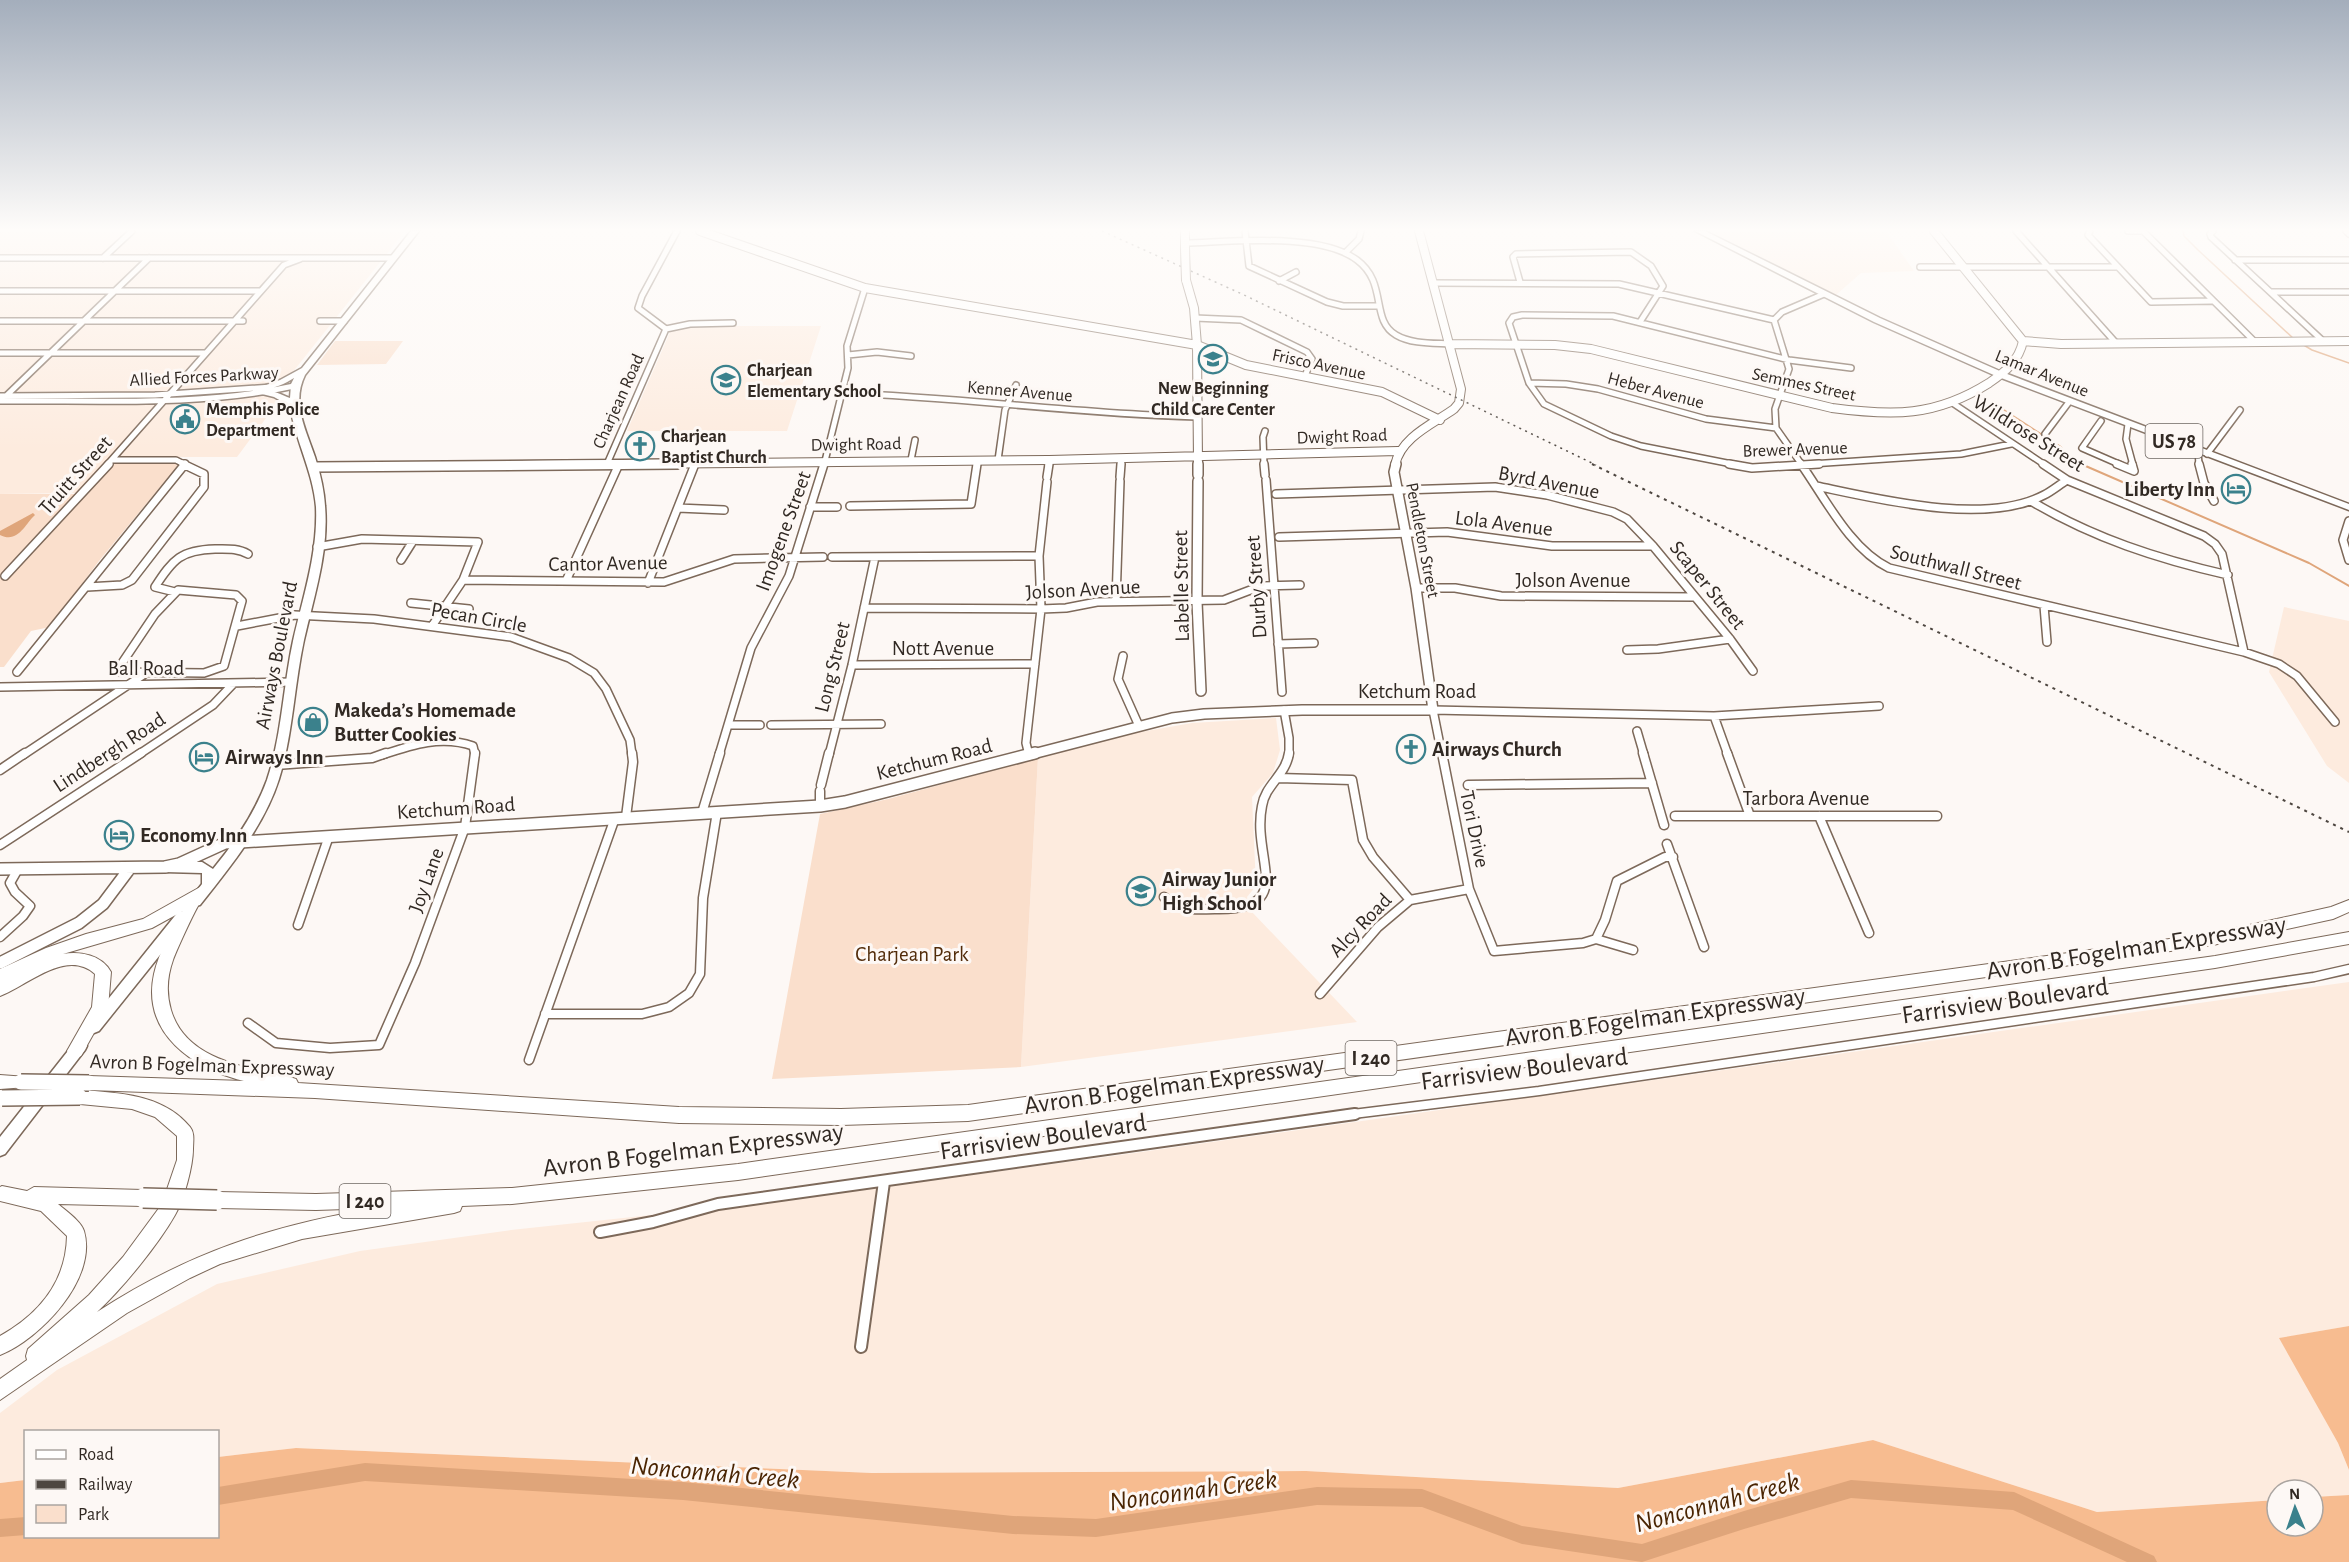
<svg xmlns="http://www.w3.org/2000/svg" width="2349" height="1562" viewBox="0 0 2349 1562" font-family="'Alegreya Sans',sans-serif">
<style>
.built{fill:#fdebde}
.green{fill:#fadfcc}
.forest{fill:#f7bc90}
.water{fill:#dfa57a}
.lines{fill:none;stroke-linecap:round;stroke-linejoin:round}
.stream-far1{stroke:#dfa57a;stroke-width:1.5}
.stream{stroke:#dfa57a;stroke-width:2}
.river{fill:#dfa57a;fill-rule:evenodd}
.street-far3-casing{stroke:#7d695a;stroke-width:8}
.street-far2-casing{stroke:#7d695a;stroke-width:10}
.street-far1-casing{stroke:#7d695a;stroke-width:11}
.street-casing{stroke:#7d695a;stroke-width:14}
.secondary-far2-casing{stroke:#7d695a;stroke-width:10}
.secondary-far1-casing{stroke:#7d695a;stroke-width:12}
.secondary-casing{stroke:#7d695a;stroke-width:14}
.primary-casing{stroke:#7d695a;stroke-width:3}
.highway-casing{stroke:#7d695a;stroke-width:2}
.street-far3{stroke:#fff;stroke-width:5}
.street-far2{stroke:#fff;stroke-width:7}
.street-far1{stroke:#fff;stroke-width:8}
.street{stroke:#fff;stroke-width:10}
.secondary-far2{stroke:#fff;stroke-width:8}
.secondary-far1{stroke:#fff;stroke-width:9}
.secondary{stroke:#fff;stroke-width:11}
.primary{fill:#fff;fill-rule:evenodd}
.highway{fill:#fff;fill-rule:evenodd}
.rail-far1{stroke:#4e4741;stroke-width:1.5;stroke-dasharray:2 4.5;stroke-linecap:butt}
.rail{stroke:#4e4741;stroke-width:2;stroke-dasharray:3 5;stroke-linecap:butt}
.secondary-bridge-casing{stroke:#7d695a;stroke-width:10;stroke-linecap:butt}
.highway-bridge-far1-casing{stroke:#7d695a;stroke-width:18;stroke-linecap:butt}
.highway-bridge-casing{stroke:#7d695a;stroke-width:22;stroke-linecap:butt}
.secondary-bridge{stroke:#fff;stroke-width:8}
.highway-bridge-far1{stroke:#fff;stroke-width:15}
.highway-bridge{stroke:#fff;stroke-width:19}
.labels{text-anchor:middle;stroke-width:6;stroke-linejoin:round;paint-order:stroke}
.far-street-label{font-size:18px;fill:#312923;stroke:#fdf8f5}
.far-poi-label{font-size:18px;font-weight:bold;fill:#312923;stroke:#fdf8f5;text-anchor:start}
.shield{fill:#fdf8f5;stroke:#6e6762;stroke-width:1.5}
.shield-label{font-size:20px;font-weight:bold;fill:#312923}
.street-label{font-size:21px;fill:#312923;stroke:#fdf8f5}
.poi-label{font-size:21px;font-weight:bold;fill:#312923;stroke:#fdf8f5;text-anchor:start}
.park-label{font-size:21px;fill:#522c0a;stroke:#fdf8f5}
.near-street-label{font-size:26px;fill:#312923;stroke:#fdf8f5}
.near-water-label{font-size:27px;font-style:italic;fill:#4a2503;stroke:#fdf8f5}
</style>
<rect width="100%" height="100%" fill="#fdf8f5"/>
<path class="built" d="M0 231H405L292 373 275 406 237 457H110L78 493 0 494Z
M1709 231H1886L1914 271 1861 273 1836 295Z
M684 326H821L787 431H627L671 330Z
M2284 607 2349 621V783L2327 766 2269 672Z
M1276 718 1280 750 1273 773 1252 797 1256 886 1247 897 1252 912 1357 1022 1021 1067 1038 758 1135 733 1192 723Z
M2349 982V1326L2280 1338 2338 1443 2349 1470V1495L2313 1497V1490H2277V1500L2097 1512 1873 1440 1618 1488 1306 1471 872 1473 296 1448 218 1457V1432H26L25 1480 0 1483V1413L57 1370 217 1284 360 1251 511 1230 754 1204 1113 1156Z"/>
<path class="green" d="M335 341H403L386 364 317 365Z
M174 461 180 463 99 561 50 627 31 631 4 667H0V494H77L112 463Z
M1038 758 1021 1067 772 1079 820 814 888 799Z"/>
<path class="forest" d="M2349 1326V1470L2338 1443 2279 1338Z
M1873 1440 2097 1512 2277 1500V1526H2313V1497L2349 1495V1562H0V1483L25 1480 26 1536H218V1457L296 1448 872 1473 1306 1471 1618 1488Z"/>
<path class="water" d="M33 513 35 515C25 524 18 544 0 535V531Z"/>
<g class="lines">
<path class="stream-far1" d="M2183 231 2184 236 2198 250 2294 339
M2302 344 2312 350 2349 363
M2004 410 2061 447 2068 458 2084 465"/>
<path class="stream" d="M2081 464 2309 563 2349 586"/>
<path class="river" d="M365 1463 683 1482 1013 1516 1096 1519 1317 1487 1422 1489 1522 1526 1642 1544 1744 1511 1851 1480 2014 1492 2154 1556 2157 1562H2127L2013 1510 1851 1498 1744 1529 1642 1562 1522 1544 1422 1507 1317 1505 1096 1537 1013 1534 683 1500 365 1481 218 1505V1487Z
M26 1517V1535L0 1537V1519Z"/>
<g class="street-far3-casing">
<path id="street-far3" d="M1245 231 1249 266 1327 302 1343 306H1379
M2016 231 2116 343
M2090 231 2088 235 2151 302 2212 301
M2128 231H2143
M2143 231 2254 341
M2213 231 2210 234 2211 237 2323 341
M2346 231 2349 234
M1185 243C1231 242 1320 232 1357 260 1388 283 1370 320 1396 335 1411 344 1433 343 1450 344
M1345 253 1359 239 1361 231
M0 258H393
M103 258 132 231
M2235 260H2349
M1920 267H2118
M1279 281 1296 272
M1520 282 1513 257 1516 254 1631 252 1651 266 1663 286 1640 322
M1433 283 1619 284 1774 320
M0 291H260
M2271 292H2349
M1195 318 1241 320 1307 352 1312 359 1305 376
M1774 320 1789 369 1775 409 1776 428 1802 465
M1774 320 1782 312 1824 294
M0 321H243
M320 321H344
M666 329 690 324 733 323
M0 353H205
M848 355 877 352 911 356
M1529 383 1566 384 1598 389 1706 419 1776 428
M842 393C960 397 1078 414 1196 417
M0 396 155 395 272 387
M5 397 149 258
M0 401C97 400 199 407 294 386
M1954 404 2045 465
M2101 421 2082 448 2121 465
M2128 424 2126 439 2133 465
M2045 434 2069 402
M2198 450 2199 465
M2207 454 2240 410
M112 460H176L186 465
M911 460 915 440
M998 460 1005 410 1016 385
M607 464 666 329 638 308 642 296 677 231
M107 465 284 265 300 259
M824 465 848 368 847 346 865 288
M977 465 978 460
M1048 465 1049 460
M1121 465V458
M1264 465 1263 437 1265 431
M1737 465 1641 446 1611 436 1544 404 1529 383 1509 323 1513 317 1522 315 1613 316 1789 360 1851 368
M1796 465 1961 454 2011 444"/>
</g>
<g class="street-far2-casing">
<path id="street-far2" d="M1264 464 1265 475
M1729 464 1752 468 1819 464
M1801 464C1825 498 1850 549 1889 568L2244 652 2279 664 2297 676 2335 722
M2043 464 2067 480 2204 536 2215 544 2222 554 2244 652
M2117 464 2134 471
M2132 464 2134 471
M2199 464 2204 483 2214 501
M1047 477 1049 464
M1120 477 1121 464
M1266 480 1282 692
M1816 486C1878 499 1985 526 2044 495 2052 491 2059 485 2067 480
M1276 494 1495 487 1547 495 1613 512 1627 519 1653 546 1730 639 1753 671
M2031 501C2093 538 2158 559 2228 575
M850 506 971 504 977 464
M810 507H837
M678 508 724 510
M2349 521 2343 540 2349 560
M1279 537 1447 532 1552 546H1653
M317 547 362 539 478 542 463 580 432 626
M832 557 1039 556
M401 560 413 541
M5 576 109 464
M463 580 664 582 734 559 823 557
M566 581 619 464
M648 583 695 464
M87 587 122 585 132 580 204 487V474L183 464
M1416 588H1455L1501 596 1695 597
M178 590 236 595 242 601 224 666 204 673 116 672 155 614Z
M175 592 155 587C173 559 181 550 215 549 227 549 238 548 248 554
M1116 601 1120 481
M411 603 469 609
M2044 606 2047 642
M864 608 1041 609 1066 608 1097 602 1224 600 1261 586 1300 585
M237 626 295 615 374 619 511 637 569 658 594 673 606 689 630 740 632 755
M1278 644 1314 643
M1627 650 1658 649 1730 639
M1123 656 1118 679 1139 726
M852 665 1035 664
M17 672 185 464
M0 687 292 682
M1284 710 1289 738V755
M1714 716 1728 755
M729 725H760
M771 725 881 724
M1637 731 1644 755
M23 755 146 673
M138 755 213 705 233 684
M382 755C412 745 441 735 473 746L475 755
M719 755 751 648 789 576 824 464
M829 755 852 665 875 557
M1029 755 1026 743 1041 609 1039 556 1047 482
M1442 755 1433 710 1714 716 1879 706"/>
</g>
<g class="street-far1-casing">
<path id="street-far1" d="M1442 753 1469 889 1494 951 1583 943 1596 939 1605 920 1617 881 1665 857H1673
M1643 753 1664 825
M1727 753 1750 816
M276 765 372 758 386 753
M0 770 25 753
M1278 778 1352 780 1363 840 1373 857 1410 900
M821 785 829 753
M1468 785 1652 783
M820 791V806
M702 813 720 753
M1675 816H1937
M1819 816 1869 933
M626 817 633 762 632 753
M1667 844 1704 947
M0 845 141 753
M1164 897C1179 912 1195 909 1215 909 1299 911 1251 859 1262 806 1265 785 1286 775 1289 753
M298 925 329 836
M0 937 23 916 30 906 15 892 10 883 18 869
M1596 939 1633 950
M1320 994 1378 927 1410 900 1469 889
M545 1014H642L669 1007 689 993 700 974 703 898 717 812
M248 1023 276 1043 330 1048 379 1045 415 963 465 827 475 753
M529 1060 615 818
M1345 1115 1539 1091 2314 977 2349 969"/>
</g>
<g class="street-casing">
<path id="street" d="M600 1232 653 1222 718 1204 1355 1114
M861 1347 884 1182"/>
</g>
<g class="secondary-far2-casing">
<path id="secondary-far2" d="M700 231 865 288 1197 345 1246 365 1382 392 1440 420
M1185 231V248
M1186 280 1194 308 1197 345 1198 465
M2023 341 2061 344 2349 341
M1450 344 1555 345 1591 349 1832 408C1893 416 1935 417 1989 383 2005 372 2019 361 2023 341L1934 231
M520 465 1049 460 1398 451
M1395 465C1401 437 1433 424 1454 409L1459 403 1461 389 1419 231"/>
</g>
<g class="secondary-far1-casing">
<path id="secondary-far1" d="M1198 464V475
M314 467 678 464
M1198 481 1197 602 1201 691
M1029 755 1172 718 1204 714 1302 710H1433L1416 588 1394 472 1396 464"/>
</g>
<g class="secondary-casing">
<path id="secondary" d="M0 869 165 867 179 864 225 843 820 806 845 802 1035 753
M0 963 79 923 103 904 130 868"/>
</g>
<g class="primary-casing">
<path id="primary" d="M411 231H419L305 375C291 403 306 430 315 457 320 473 324 489 325 506 329 552 314 596 304 640 294 686 293 734 279 779 264 826 231 866 200 905L195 906 190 905 189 901 202 884V873L165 872 161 871 159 867 161 863 165 862H202L213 869C235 842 255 813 267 780 282 735 283 687 293 641 303 597 318 553 316 507 313 471 295 440 290 406L274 397 258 393C267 387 280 394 290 398L291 384 294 378C285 384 276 387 265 390L261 387 280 380 302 368Z
M1695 231H1705L1880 318 2002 372 2349 504V510L1996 376 1874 322Z
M183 911 188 912 190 916 188 920 99 1031 94 1033 89 1031 87 1027 89 1023 178 912Z
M80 1040 85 1042 87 1046 85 1050 5 1154 0 1156V1137L75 1042Z"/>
</g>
<g class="highway-casing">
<path id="highway" d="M202 886 207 888 209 892C208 895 205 896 203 898 197 905 177 949 173 960 167 977 166 993 171 1010 186 1061 247 1067 290 1077L296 1079 298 1083 679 1107 841 1109 968 1105 2213 933 2331 907 2349 900V912L2333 919 2213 945 968 1121 841 1125 679 1123 315 1098 89 1090 83 1088 81 1083 83 1078 89 1076 244 1081C194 1069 141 1034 154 974 159 951 172 930 183 911L152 928 63 954C80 951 102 955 111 972L108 1008 81 1056 75 1058 69 1056 67 1051 92 1007 95 974C66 948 27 986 0 996V969L46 948 86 934 143 919Z
M2349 932V944L2215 968 738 1180 512 1204 462 1206 460 1211 454 1213 302 1239 220 1264 190 1278 127 1313 0 1400V1379L27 1360 26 1356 28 1349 89 1295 123 1257 162 1204 177 1160V1136L155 1117 132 1109 80 1104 74 1102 72 1097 74 1092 80 1090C119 1093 163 1094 190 1127 195 1133 193 1142 193 1149 193 1166 184 1200 175 1215 158 1245 122 1289 97 1312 188 1253 269 1226 376 1208L316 1210 217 1208 211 1206 208 1200 211 1194 217 1192 316 1194 512 1188 738 1164 2215 956Z
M0 1075 27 1077 29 1082 27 1087 0 1089Z
M2 1186 27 1191 34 1187 143 1190 149 1192 152 1198 149 1204 143 1206 58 1204C66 1211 81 1221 84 1231 98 1279 40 1339 0 1355V1336C39 1314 66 1282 67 1236L41 1211 0 1201V1187Z"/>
</g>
<use href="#street-far3" class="street-far3"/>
<use href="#street-far2" class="street-far2"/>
<use href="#street-far1" class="street-far1"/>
<use href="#street" class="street"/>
<use href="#secondary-far2" class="secondary-far2"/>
<use href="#secondary-far1" class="secondary-far1"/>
<use href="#secondary" class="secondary"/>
<use href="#primary" class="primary"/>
<use href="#highway" class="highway"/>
<path class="rail-far1" d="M1102 231 1242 294 1596 465"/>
<path class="rail" d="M1592 464 2349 832"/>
<g class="secondary-bridge-casing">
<path id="secondary-bridge" d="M1185 248 1186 280"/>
</g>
<g class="highway-bridge-far1-casing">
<path id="highway-bridge-far1" d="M21 1082 89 1083
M2 1098 80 1097"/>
</g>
<g class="highway-bridge-casing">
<path id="highway-bridge" d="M143 1198 217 1200"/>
</g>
<use href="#secondary-bridge" class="secondary-bridge"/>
<use href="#highway-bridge-far1" class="highway-bridge-far1"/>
<use href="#highway-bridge" class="highway-bridge"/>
</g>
<linearGradient id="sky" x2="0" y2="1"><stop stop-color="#a4aebc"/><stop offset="0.51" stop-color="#fefcfa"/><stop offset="1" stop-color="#fefcfa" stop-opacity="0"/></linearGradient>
<rect width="2349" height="450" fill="url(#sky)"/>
<defs>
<g id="school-ring" transform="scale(1.5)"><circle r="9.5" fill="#fdf8f5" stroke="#3b818c" stroke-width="1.5"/><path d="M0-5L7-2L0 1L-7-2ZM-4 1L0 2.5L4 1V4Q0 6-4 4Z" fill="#3b818c"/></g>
<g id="civic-ring" transform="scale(1.5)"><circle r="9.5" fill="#fdf8f5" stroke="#3b818c" stroke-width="1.5"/><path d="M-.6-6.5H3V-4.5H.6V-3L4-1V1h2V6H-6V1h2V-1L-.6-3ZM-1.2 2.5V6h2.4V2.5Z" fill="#3b818c"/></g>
<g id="church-ring" transform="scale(1.5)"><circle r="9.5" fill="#fdf8f5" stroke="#3b818c" stroke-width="1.5"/><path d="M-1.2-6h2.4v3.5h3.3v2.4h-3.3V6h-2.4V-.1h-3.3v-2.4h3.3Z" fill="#3b818c"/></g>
<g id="hotel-ring" transform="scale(1.5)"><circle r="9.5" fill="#fdf8f5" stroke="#3b818c" stroke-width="1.5"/><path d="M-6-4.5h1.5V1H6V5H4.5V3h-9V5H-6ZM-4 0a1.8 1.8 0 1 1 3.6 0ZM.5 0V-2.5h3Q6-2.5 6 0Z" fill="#3b818c"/></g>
<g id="shop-ring" transform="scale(1.5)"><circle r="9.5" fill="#fdf8f5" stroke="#3b818c" stroke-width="1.5"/><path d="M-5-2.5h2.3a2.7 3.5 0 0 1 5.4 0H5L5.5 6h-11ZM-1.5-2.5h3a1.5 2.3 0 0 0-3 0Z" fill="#3b818c"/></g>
</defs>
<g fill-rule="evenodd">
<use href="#school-ring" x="1213" y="359"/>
<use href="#school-ring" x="726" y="380"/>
<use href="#civic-ring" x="185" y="419"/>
<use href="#church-ring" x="640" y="446"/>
<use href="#hotel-ring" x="2236" y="489"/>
<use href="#shop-ring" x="313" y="722"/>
<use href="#church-ring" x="1411" y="749"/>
<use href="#hotel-ring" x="204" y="757"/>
<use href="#hotel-ring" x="119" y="835"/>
<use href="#school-ring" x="1141" y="891"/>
</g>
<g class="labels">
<g class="far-street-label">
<text transform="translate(1319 364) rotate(12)" y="6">Frisco Avenue</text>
<text transform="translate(2042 373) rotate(22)" y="6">Lamar Avenue</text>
<text transform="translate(204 376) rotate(-3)" y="6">Allied Forces Parkway</text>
<text transform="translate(1804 384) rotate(12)" y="6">Semmes Street</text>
<text transform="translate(1656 390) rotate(15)" y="6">Heber Avenue</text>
<text transform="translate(1020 391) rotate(5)" y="6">Kenner Avenue</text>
<text transform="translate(618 401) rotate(-66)" y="6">Charjean Road</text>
<text transform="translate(1342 436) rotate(-2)" y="6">Dwight Road</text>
<text transform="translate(856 444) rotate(-1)" y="6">Dwight Road</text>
<text transform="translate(1795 449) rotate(-2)" y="6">Brewer Avenue</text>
<text transform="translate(1423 540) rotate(79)" y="6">Pendleton Street</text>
</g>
<g class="far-poi-label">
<text x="747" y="376">Charjean<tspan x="747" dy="21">Elementary School</tspan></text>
<text x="1213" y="394" text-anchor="middle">New Beginning<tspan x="1213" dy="21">Child Care Center</tspan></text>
<text x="206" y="415">Memphis Police<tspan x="206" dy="21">Department</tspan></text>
<text x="661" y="442">Charjean<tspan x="661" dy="21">Baptist Church</tspan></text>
</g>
<g class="shield">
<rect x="2145.5" y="424" width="57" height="34" rx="4.5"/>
<rect x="1345.5" y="1041" width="51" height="34" rx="4.5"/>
<rect x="339.5" y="1184" width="51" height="34" rx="4.5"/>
</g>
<g class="shield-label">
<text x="2174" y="448">US 78</text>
<text x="1371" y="1065">I 240</text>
<text x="365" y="1208">I 240</text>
</g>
<g class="street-label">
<text transform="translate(2029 433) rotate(32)" y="7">Wildrose Street</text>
<text transform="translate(75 475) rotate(-48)" y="7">Truitt Street</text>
<text transform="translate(1549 482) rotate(11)" y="7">Byrd Avenue</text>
<text transform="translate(1504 523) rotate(7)" y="7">Lola Avenue</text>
<text transform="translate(783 531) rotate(-70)" y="7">Imogene Street</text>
<text transform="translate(608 563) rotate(-1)" y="7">Cantor Avenue</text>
<text transform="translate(1956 567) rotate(14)" y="7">Southwall Street</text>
<text x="1573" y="587">Jolson Avenue</text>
<text transform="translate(1708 585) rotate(51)" y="7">Scaper Street</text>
<text transform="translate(1181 586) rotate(-91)" y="7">Labelle Street</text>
<text transform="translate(1256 587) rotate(-94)" y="7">Durby Street</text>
<text transform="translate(1083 589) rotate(-3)" y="7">Jolson Avenue</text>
<text transform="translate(479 617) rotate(10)" y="7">Pecan Circle</text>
<text x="943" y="655">Nott Avenue</text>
<text transform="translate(276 655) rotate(-79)" y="7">Airways Boulevard</text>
<text transform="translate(832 667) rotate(-76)" y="7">Long Street</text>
<text x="146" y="675">Ball Road</text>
<text x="1417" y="698">Ketchum Road</text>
<text transform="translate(109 752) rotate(-33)" y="7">Lindbergh Road</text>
<text transform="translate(934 759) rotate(-14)" y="7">Ketchum Road</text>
<text x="1806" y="805">Tarbora Avenue</text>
<text transform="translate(456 808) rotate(-4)" y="7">Ketchum Road</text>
<text transform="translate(1475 829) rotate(78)" y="7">Tori Drive</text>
<text transform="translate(426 880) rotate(-70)" y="7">Joy Lane</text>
<text transform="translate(1360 925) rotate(-46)" y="7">Alcy Road</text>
<text transform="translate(212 1065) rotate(2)" y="7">Avron B Fogelman Expressway</text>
</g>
<g class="poi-label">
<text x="2215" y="496" text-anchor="end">Liberty Inn</text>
<text x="334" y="717">Makeda’s Homemade<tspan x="334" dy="24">Butter Cookies</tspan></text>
<text x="1432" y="756">Airways Church</text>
<text x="225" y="764">Airways Inn</text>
<text x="140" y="842">Economy Inn</text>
<text x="1162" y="886">Airway Junior<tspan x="1162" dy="24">High School</tspan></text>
</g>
<g class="park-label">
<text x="912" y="961">Charjean Park</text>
</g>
<g class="near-street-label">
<text transform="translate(2136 947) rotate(-9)" y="9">Avron B Fogelman Expressway</text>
<text transform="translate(2005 1000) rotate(-8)" y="9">Farrisview Boulevard</text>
<text transform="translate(1655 1016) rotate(-8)" y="9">Avron B Fogelman Expressway</text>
<text transform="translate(1524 1068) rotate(-7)" y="9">Farrisview Boulevard</text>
<text transform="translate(1174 1084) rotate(-8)" y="9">Avron B Fogelman Expressway</text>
<text transform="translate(1043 1136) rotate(-8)" y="9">Farrisview Boulevard</text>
<text transform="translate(693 1149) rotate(-7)" y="9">Avron B Fogelman Expressway</text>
</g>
<g class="near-water-label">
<text transform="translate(715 1472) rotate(5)" y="9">Nonconnah Creek</text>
<text transform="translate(1193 1490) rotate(-8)" y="9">Nonconnah Creek</text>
<text transform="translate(1717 1502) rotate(-15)" y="9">Nonconnah Creek</text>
</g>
</g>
<rect x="24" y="1430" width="195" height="108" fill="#fdf8f5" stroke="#aba5a1" stroke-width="1.5"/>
<rect x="36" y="1450" width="30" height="9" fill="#ffffff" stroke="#aba5a1" stroke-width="1.5"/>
<text x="78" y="1460" font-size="18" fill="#312923">Road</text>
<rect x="36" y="1480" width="30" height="9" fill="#4e4741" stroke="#aba5a1" stroke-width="1.5"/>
<text x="78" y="1490" font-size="18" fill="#312923">Railway</text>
<rect x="36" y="1505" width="30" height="18" fill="#fadfcc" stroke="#aba5a1" stroke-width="1.5"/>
<text x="78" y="1520" font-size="18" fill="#312923">Park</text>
<g transform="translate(2295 1508) rotate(358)"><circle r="28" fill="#fdf8f5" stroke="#aba5a1" stroke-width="1.5"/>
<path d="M0-4.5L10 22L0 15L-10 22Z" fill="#3b818c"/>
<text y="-9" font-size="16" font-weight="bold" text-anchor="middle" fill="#312923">N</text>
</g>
</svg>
